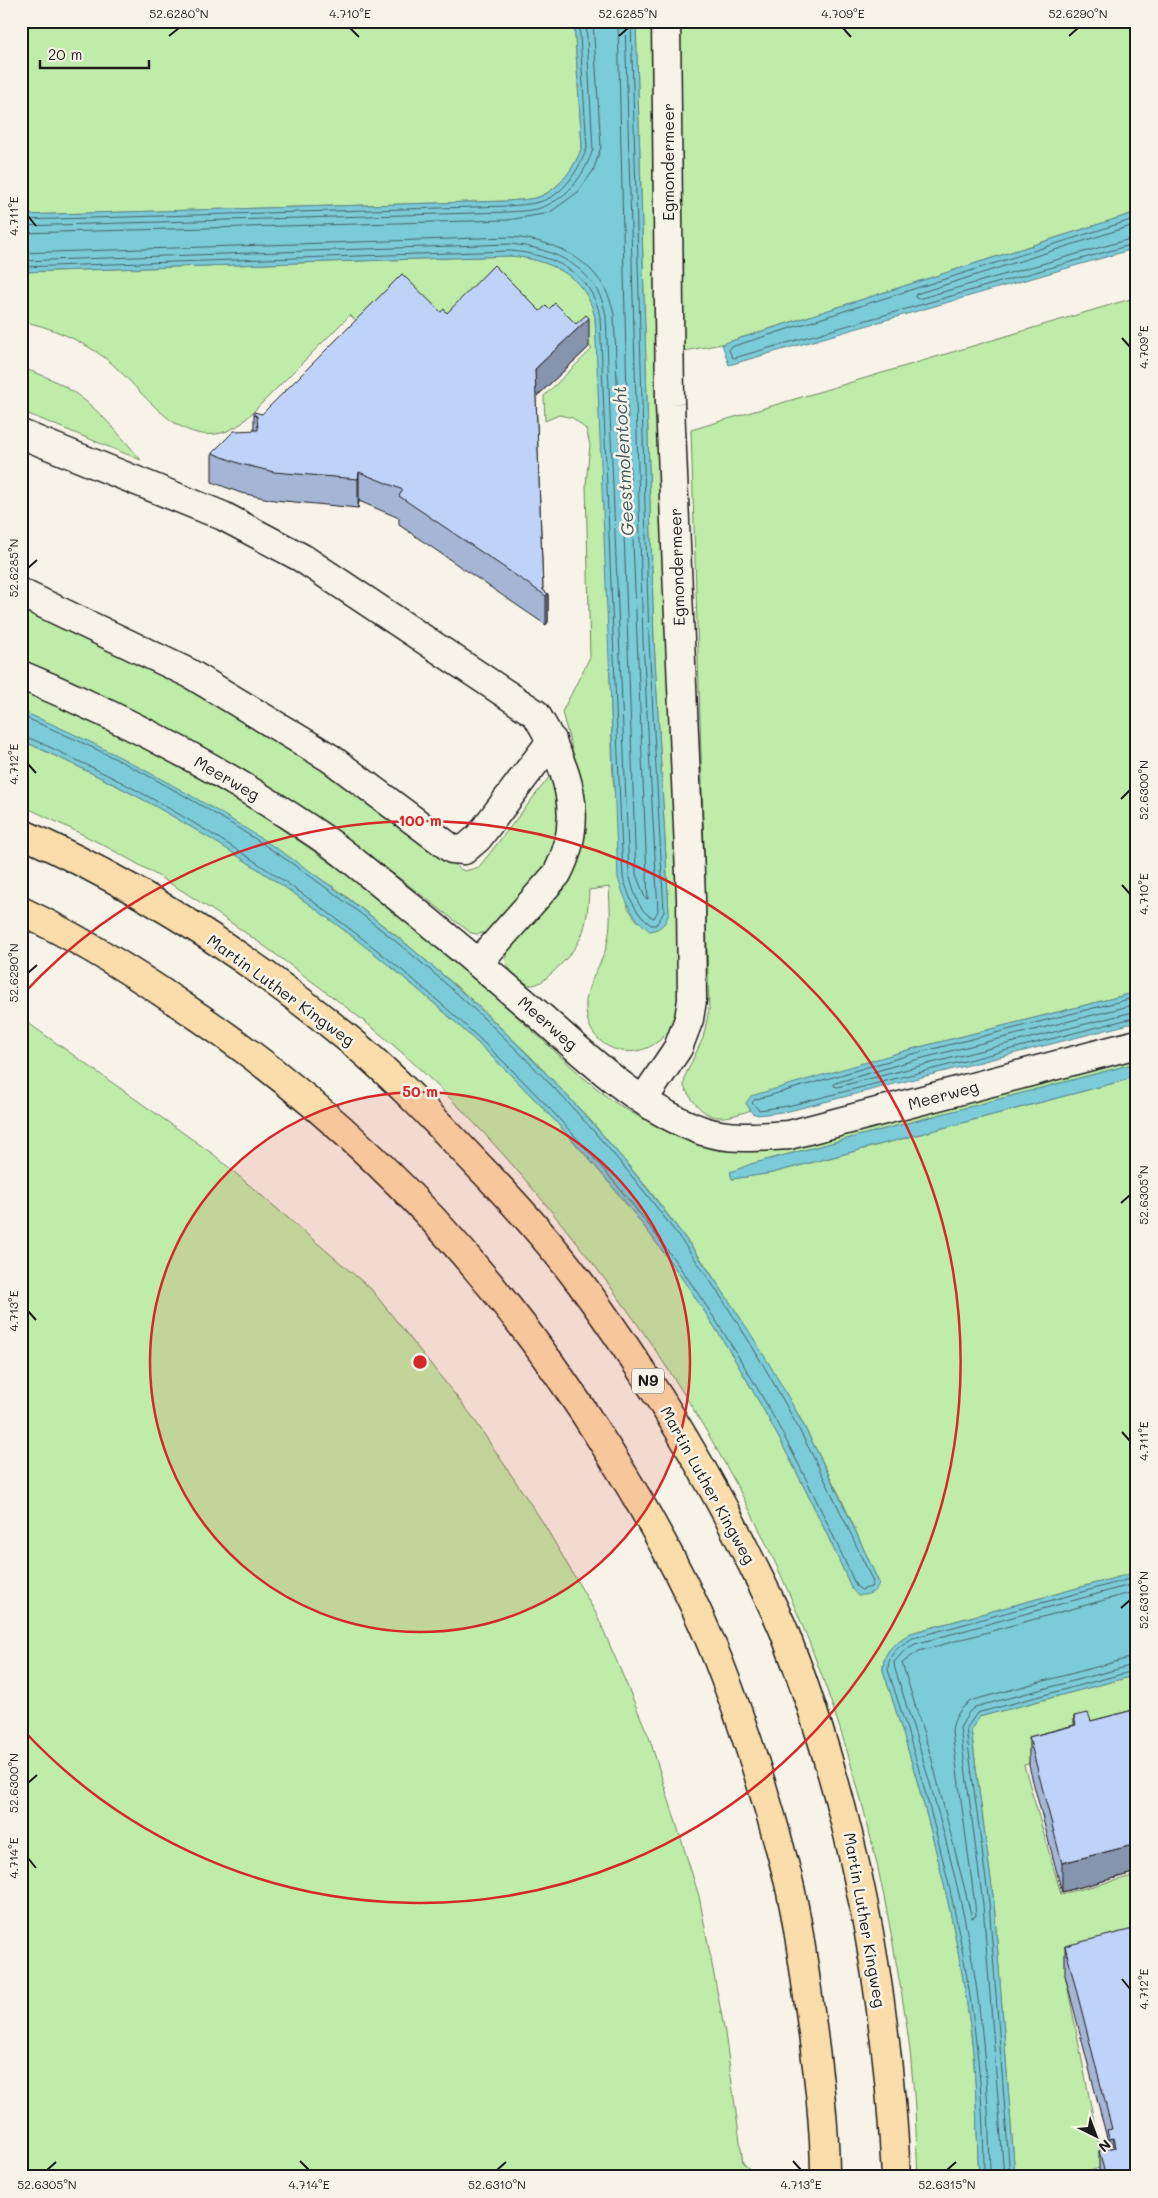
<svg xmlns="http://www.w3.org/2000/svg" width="1158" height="2198" viewBox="0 0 1158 2198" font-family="Mali,sans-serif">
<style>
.green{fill:#bfeca9;stroke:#6e8462}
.water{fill:#7ccbd8;stroke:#56858d}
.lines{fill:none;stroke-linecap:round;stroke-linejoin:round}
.shore{stroke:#426267;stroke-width:1}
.minor-casing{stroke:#1c1c1c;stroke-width:31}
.highway-casing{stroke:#1c1c1c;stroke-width:31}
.minor{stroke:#f7f3e8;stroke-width:28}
.highway{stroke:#fbddab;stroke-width:28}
.wall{fill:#a4b5d5;stroke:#1c1c1c}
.shaded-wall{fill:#8694ae;stroke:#1c1c1c}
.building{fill:#bfd3f8;stroke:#1c1c1c}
.ticks{fill:none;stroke:#1c1c1c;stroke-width:2}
.ring{fill:none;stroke:#d62828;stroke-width:2.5}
.labels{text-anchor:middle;stroke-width:5;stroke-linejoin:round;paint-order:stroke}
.shield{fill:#f7f3e8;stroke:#5e5c59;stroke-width:1}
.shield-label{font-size:15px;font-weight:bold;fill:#1c1c1c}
.street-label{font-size:16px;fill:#1c1c1c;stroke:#f7f3e8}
.water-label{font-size:18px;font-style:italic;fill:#3e595e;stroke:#f7f3e8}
.centre{fill:#d62828;stroke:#f7f3e8;stroke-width:2.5}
.ring-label{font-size:15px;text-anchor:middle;font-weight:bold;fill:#d62828;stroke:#f7f3e8;stroke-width:5;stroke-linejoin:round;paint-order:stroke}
.neatline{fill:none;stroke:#1c1c1c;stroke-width:2}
.ticks-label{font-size:12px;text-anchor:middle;fill:#1c1c1c}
</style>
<rect width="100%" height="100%" fill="#f7f3e8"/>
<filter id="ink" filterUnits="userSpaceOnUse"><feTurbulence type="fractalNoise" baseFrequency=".02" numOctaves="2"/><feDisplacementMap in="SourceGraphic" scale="10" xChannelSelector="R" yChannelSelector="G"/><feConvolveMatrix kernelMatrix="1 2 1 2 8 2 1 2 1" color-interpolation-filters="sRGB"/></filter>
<g filter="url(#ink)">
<path class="green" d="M21 21H574L582 147C575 167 561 188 539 197 530 200 517 200 508 201L21 215Z
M636 21H659L682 998C678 1012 675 1025 664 1036 637 1065 588 1052 586 1009 584 987 600 968 606 948 612 927 610 908 609 887L589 890C587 931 583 944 552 973 545 979 539 986 529 985 516 976 502 968 507 951L567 881 580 779 562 712 590 657 586 484 590 445 586 429 573 418 559 415 545 421 544 396 592 349 584 340 446 336 366 330 350 315 242 423C184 463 144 388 105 358 81 340 51 327 21 321V272L510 256C548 259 586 275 595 317L606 534 613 779 628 908 638 922 669 913 654 641Z
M677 21H1137V212L722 344 678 352Z
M1137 297V992L908 1050 746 1103 751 1110C715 1123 704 1120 684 1087L685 1076 703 1038 709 1010 691 430Z
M21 368C78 384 105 417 141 460L21 411Z
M21 604 120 648 261 727 394 817 460 869 465 871 479 867 550 776H553L561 813 558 843 543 873 491 932 477 934 471 933 352 842 239 769 157 722 73 681 21 659Z
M21 689 137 745 235 797 344 872 431 938 584 1078 611 1100 639 1117 681 1138 725 1149 1137 1052V1063L751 1164 732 1179 772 1173 1137 1077V1572L911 1633C895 1643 883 1650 883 1670 921 1787 954 1904 970 2026 977 2075 976 2127 979 2177H918C916 2142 916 2107 912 2073 909 2030 900 1987 893 1944 847 1682 745 1456 580 1247 532 1186 482 1127 424 1073 389 1039 349 1009 310 980 246 931 178 885 107 847 79 832 50 819 21 805V740C73 764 125 788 174 817 398 947 597 1132 732 1355 777 1430 816 1508 852 1589L879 1583 840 1496 799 1416 753 1338 704 1263 650 1191 592 1122 532 1058 469 997 403 941 334 887 21 711Z
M21 1018 213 1154 371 1289 472 1416 542 1521 597 1615 649 1737 699 1896 725 2033 743 2163 758 2177H21Z
M1137 1675V1736L1024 1765 1061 1894 1137 1875V1956L1065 1974 1103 2167 1070 2177H1015L994 1903 971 1730 978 1717Z"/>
<path class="water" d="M574 21H636L654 641 669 913C666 924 661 929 650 931 631 917 625 900 618 878L595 317C586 275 548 259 510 256L21 272V215L508 201C517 200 530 200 539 197 561 188 575 167 582 147Z
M1137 212V248L729 365 722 344Z
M21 711C66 729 109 751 152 774 397 905 604 1102 752 1336 802 1415 841 1498 879 1583 875 1594 869 1594 858 1596L852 1589C816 1508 777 1430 732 1355 597 1132 398 947 174 817 125 788 73 764 21 740Z
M1137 992V1022L789 1111 758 1115 752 1113 746 1103 751 1096 908 1050Z
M1137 1063V1077L772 1173 732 1179 730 1172 751 1164Z
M1137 1572V1675L979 1717 971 1730 994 1903 1015 2177H979C976 2127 977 2075 970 2026 954 1904 921 1787 883 1670 883 1650 895 1643 911 1633Z"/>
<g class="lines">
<path class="shore" d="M1137 218 731 347 729 350 732 357 734 358 1137 243
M21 220 508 206C518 205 529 205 539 202 563 196 579 170 587 148L579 21
M1137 224 916 294 915 297 918 299 1137 237
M21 226 508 212C519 211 533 211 543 207 569 197 585 174 593 149L586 21
M21 233 508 220 549 213 578 192 593 171 601 147 593 21
M21 253 510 237C558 240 605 264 614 315L624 533 636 874 645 898 648 899 627 399 618 21
M21 261 510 244C554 248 598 268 606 316L629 875C634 890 638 913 654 918L658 911 643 641 625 21
M21 267 510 251C551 254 591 272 600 316L623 877C629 896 634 913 651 925H656L664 912 649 641 631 21
M21 716C311 833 589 1076 750 1343 797 1420 836 1500 873 1582L871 1587 861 1590 856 1586C820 1505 782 1426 735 1351 605 1138 419 961 207 831 163 804 118 779 72 758 55 750 38 740 21 736
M1137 997 909 1055 754 1100 752 1103 759 1110 788 1106 1137 1017
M1137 1004 911 1061 835 1083 834 1086 837 1087 1137 1011
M1137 1591 919 1651 902 1663 932 1760 972 1918 976 1916 975 1905 952 1732C952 1720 962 1705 973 1700L1137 1656
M984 2177C984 2001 942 1835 888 1670 888 1653 899 1646 913 1638L1137 1577
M990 2177C989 2090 982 2002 964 1917 946 1833 921 1751 895 1669L894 1662 905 1650 915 1644 1137 1583
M1004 2177 983 1904 960 1728 969 1712 975 1707 1137 1664
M1010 2177 989 1903 966 1729 977 1713 1137 1670"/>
<g class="minor-casing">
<path id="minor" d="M21 434 223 516 302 558 536 714C567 765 587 817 557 874L478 963
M21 593 189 673 330 758 452 849 464 850 478 838 552 740
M21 675C128 720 232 775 327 841 347 855 365 871 384 886 437 928 488 971 539 1015 588 1058 640 1109 703 1131 730 1140 762 1137 789 1135L1137 1044
M643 1100 678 1048 689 1019 692 1000 691 898 670 404 666 21"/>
</g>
<g class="highway-casing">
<path id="highway" d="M21 833C142 887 255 961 357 1046 398 1081 435 1120 472 1159 509 1197 546 1237 578 1280 607 1318 634 1359 660 1399 692 1450 721 1501 747 1554 760 1580 773 1605 784 1631 853 1808 887 1987 896 2177
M21 911C77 937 128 969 178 1003 354 1119 497 1271 608 1450 650 1517 689 1587 718 1660 744 1726 766 1795 784 1863 797 1911 803 1962 810 2011 817 2066 825 2121 825 2177"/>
</g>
<use href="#minor" class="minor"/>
<use href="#highway" class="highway"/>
</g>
<path class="wall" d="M549 309 589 347 536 397 543 590 548 594V622L546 625 399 525V518L359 501 358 508 274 500 241 493 212 482V453L254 430V415L262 414 441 312 447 313 540 311Z
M1137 1709V1872L1062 1892 1029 1766V1737L1074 1725V1716L1091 1721Z
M1065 1946 1137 2177H1099V2151L1107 2149V2138L1065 1975Z"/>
<path class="shaded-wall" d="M589 318V347L535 398V369Z
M359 472V501L358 508V479Z
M548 594V622L546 625V596Z
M1137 1844V1872L1062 1892V1863Z
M1114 2138V2167L1109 2168V2139Z"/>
<path class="building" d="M494 265 540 311 546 306 549 309 555 303 576 324 586 315 589 318 535 369 543 590 548 594 546 596 399 496 403 490 359 472 358 479 274 472 241 464 212 453 234 431 258 430 257 416 254 415V412L262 414 402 274 441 312 444 309 447 313Z
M1137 1709V1844L1062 1863 1029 1737 1076 1725 1074 1716 1088 1713 1091 1721Z
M1137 1928V2177H1106L1099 2151 1116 2147 1114 2138 1109 2139 1107 2130 1112 2129 1065 1946Z"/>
</g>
<path class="ticks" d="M350 28 359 37M843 28 851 37M169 36 179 28M619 36 628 28M1069 36 1078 28M28 216 36 226M1122 338 1130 347M28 568 37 560M28 764 36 773M1121 799 1130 790M1122 885 1130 894M28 973 37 965M1121 1203 1130 1195M28 1311 36 1320M1122 1432 1130 1441M1121 1608 1130 1600M28 1783 37 1775M28 1858 36 1868M1122 1979 1130 1989M300 2161 309 2170M793 2161 801 2170M47 2170 56 2162M497 2170 506 2162M947 2170 956 2162"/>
<circle cx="420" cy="1362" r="270" fill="#d62828" fill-opacity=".12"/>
<g class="ring">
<circle cx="420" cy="1362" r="270"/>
<path d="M24 993A541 541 0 1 1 24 1731"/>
</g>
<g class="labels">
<rect class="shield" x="632" y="1368.5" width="32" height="25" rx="4"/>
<g class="shield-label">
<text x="648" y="1386">N9</text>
</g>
<g class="street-label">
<text transform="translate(668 162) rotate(-90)" y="6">Egmondermeer</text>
<text transform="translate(677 567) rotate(-92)" y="6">Egmondermeer</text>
<text transform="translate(227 778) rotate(30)" y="6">Meerweg</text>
<text transform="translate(281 990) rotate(36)" y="6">Martin Luther Kingweg</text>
<text transform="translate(548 1023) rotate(41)" y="6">Meerweg</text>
<text transform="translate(943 1095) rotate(-15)" y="6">Meerweg</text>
<text transform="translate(708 1485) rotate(61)" y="6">Martin Luther Kingweg</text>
<text transform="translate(865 1920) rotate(80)" y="6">Martin Luther Kingweg</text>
</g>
<g class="water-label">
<text transform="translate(624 461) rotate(-93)" y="6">Geestmolentocht</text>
</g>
</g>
<circle cx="420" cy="1362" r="8" class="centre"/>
<g class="ring-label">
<text x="420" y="826">100 m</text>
<text x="420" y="1097">50 m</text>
</g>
<rect width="1158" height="2198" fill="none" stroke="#f7f3e8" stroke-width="55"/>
<g transform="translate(1096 2136) rotate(138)" stroke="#f7f3e8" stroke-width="4" paint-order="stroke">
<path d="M0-4L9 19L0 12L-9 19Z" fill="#1c1c1c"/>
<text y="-8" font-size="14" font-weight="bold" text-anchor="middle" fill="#1c1c1c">N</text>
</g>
<path d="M40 60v8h109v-8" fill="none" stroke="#1c1c1c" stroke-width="2.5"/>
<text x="48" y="60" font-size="15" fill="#1c1c1c" stroke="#f7f3e8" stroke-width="4" paint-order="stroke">20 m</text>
<rect x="28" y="28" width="1102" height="2142" class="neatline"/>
<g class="ticks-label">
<text x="179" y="18">52.6280°N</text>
<text x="350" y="18">4.710°E</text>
<text x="628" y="18">52.6285°N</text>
<text x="843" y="18">4.709°E</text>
<text x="1078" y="18">52.6290°N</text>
<text transform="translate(14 216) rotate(-90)" y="4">4.711°E</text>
<text transform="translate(1144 347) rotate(-90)" y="4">4.709°E</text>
<text transform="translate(14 568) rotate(-90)" y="4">52.6285°N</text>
<text transform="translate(14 764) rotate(-90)" y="4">4.712°E</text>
<text transform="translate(1144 790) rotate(-90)" y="4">52.6300°N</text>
<text transform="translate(1144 894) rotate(-90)" y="4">4.710°E</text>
<text transform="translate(14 973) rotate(-90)" y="4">52.6290°N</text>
<text transform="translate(1144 1195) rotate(-90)" y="4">52.6305°N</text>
<text transform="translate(14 1311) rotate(-90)" y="4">4.713°E</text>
<text transform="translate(1144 1441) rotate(-90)" y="4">4.711°E</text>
<text transform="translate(1144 1600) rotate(-90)" y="4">52.6310°N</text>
<text transform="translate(14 1783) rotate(-90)" y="4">52.6300°N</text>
<text transform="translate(14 1858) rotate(-90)" y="4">4.714°E</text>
<text transform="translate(1144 1989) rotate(-90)" y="4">4.712°E</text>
<text x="47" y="2189">52.6305°N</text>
<text x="309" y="2189">4.714°E</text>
<text x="497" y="2189">52.6310°N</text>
<text x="801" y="2189">4.713°E</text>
<text x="947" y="2189">52.6315°N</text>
</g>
</svg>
